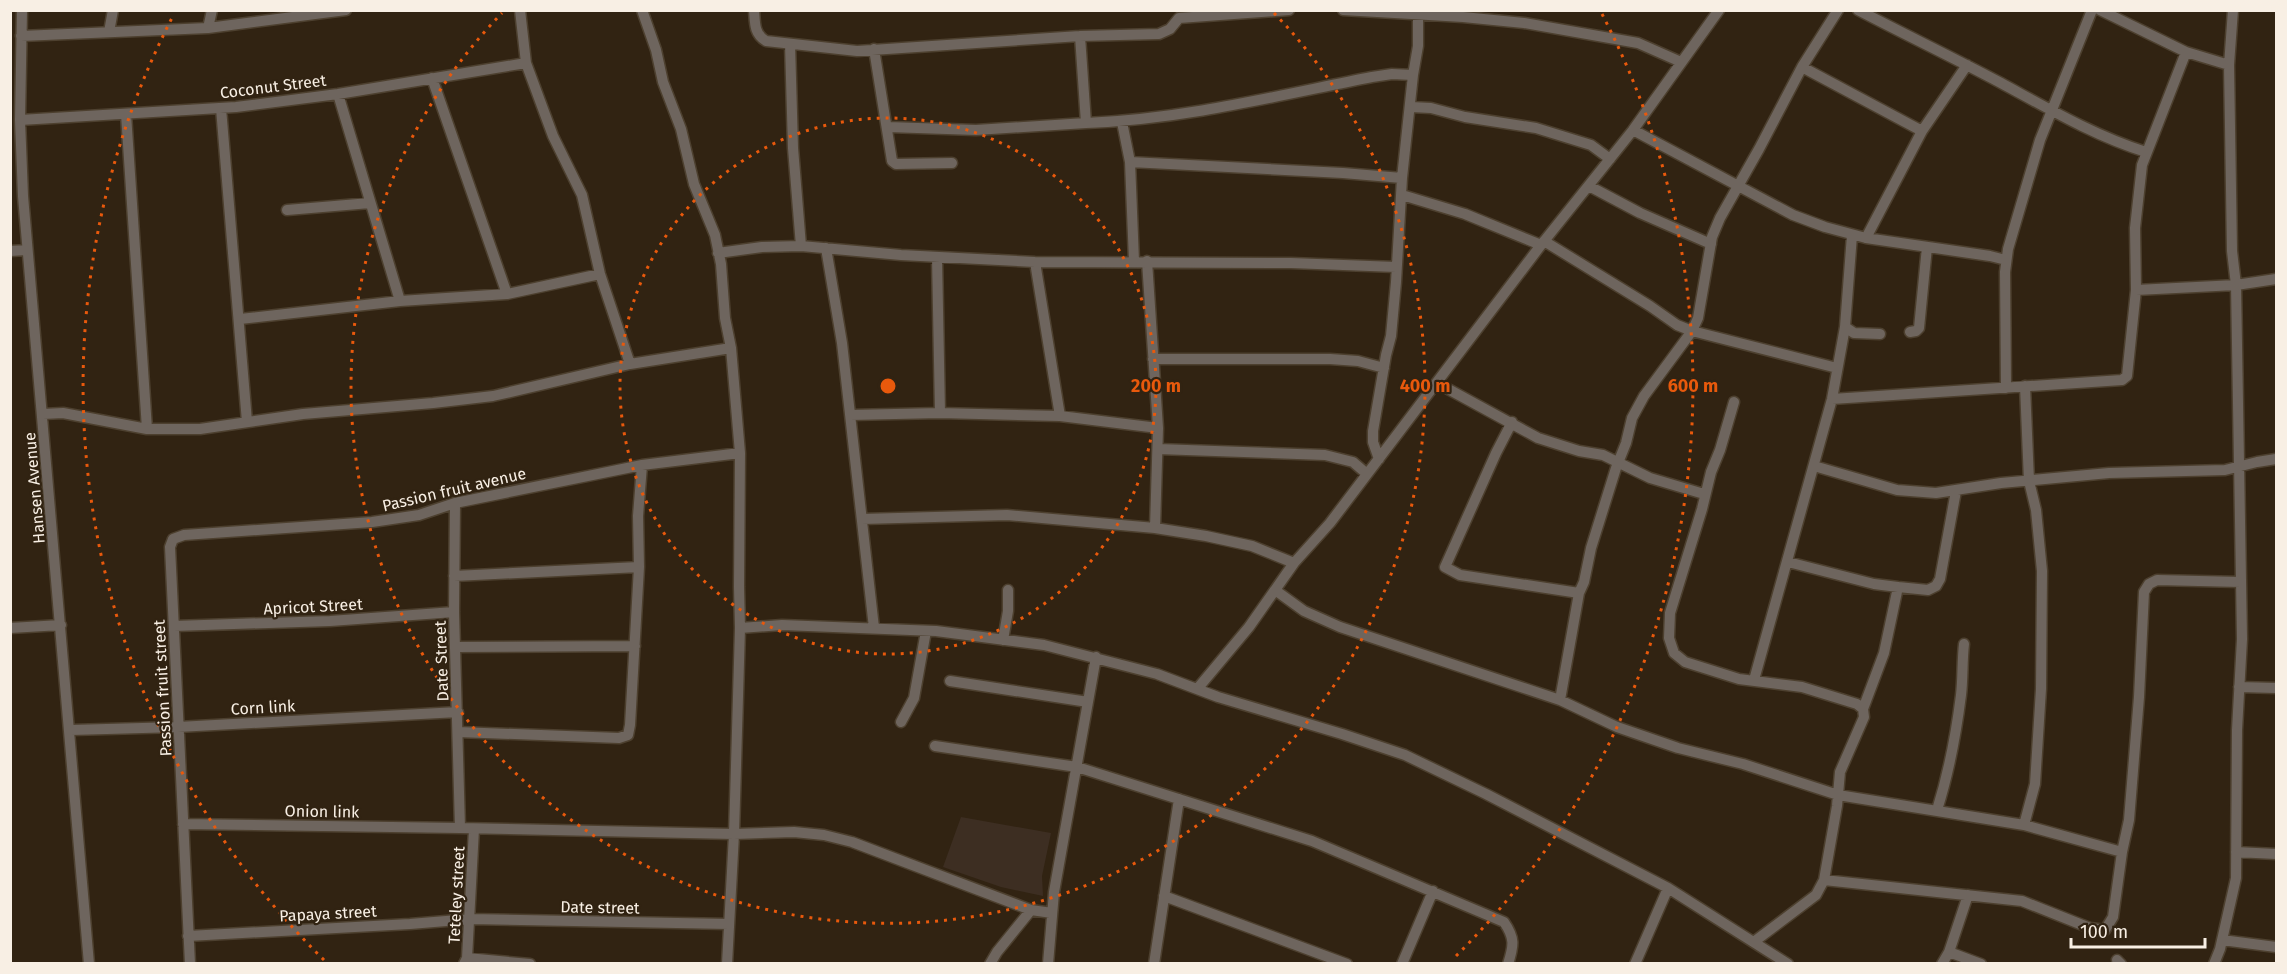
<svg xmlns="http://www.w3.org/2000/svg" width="2287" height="974" viewBox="0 0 2287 974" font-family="'Fira Sans',sans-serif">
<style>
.commercial{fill:#3d2e22}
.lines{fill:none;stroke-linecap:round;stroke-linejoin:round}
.minor-casing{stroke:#4d402f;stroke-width:13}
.minor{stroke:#6e655e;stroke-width:10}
.ring{fill:none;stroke:#e8590c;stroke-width:3;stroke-dasharray:3 6}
.labels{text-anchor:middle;stroke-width:4.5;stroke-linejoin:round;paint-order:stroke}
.street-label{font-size:16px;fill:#f8efe4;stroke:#312312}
.centre{fill:#e8590c;stroke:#312312;stroke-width:3}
.ring-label{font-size:18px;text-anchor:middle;font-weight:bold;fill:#e8590c;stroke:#312312;stroke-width:4.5;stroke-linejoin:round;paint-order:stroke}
</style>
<rect width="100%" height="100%" fill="#312312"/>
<path class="commercial" d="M961 817 1051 833 1042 876 1043 896 1001 887 943 867Z"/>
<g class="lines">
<g class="minor-casing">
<path id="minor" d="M22 10 20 120 23 196 89 964
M520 10 526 63 553 136 582 195 600 274 630 364
M642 10 656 50 663 82 681 129 694 184 715 235 721 264 725 318 731 348 740 453 739 587 740 628 734 834 727 964
M754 10C755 23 754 34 766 41L857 51 1080 36 1159 34 1170 29 1179 18 1289 10
M1343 10 1463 17 1524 23 1638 43 1681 62
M1858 10C1906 35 1954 58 2001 83 2049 109 2095 136 2146 152
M2100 10 2186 52 2229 65
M208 28 212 10
M109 32 113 10
M21 36 208 28 346 10
M1080 36 1086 123C1185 119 1276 96 1372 77L1392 74 1413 75
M790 44 793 148 801 246
M874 49 892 161 896 164 952 163
M1802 67 1922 131
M432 78 507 294
M338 94 400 301
M1411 107 1431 108 1465 117 1536 128 1591 145 1610 159
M221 108 247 422
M126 114 147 429
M20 120 236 107 338 94 526 63
M1122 122 1130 162 1134 261
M888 127 976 130 1086 123
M1633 130 1793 215 1825 227 1866 238 1990 256 2006 260
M1130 162 1343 173 1402 178
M1589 186 1640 213 1711 244
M1402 195 1465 214 1541 245
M287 210 370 203
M1866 238 1922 131 1967 65
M1544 241 1650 306 1677 325 1692 331 1837 368
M826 248 842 343 874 628
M10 251 27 250
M718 253 762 247 801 246 901 255 1035 262 1291 263 1396 267
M937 257 940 413
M1147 261 1158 428 1155 528
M1035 262 1060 416
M2136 290 2236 285 2276 279
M240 319 400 301 507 294 600 274
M1845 327 1854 333 1880 334
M1910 332 1916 331 1919 328 1927 247
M1153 359H1330L1358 361 1384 368
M1437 383 1538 438 1579 451 1603 455 1650 478 1704 494
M2006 388 2005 272 2008 249 2040 140 2092 10
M1832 399 2122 380 2127 376 2136 290 2135 228 2142 165 2186 52
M1734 402 1720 450 1711 472 1702 509 1670 613 1669 638 1674 653 1685 662 1739 679 1802 687 1857 704 1863 709
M43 414 63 413 147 429H200L303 414 433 403 493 396 630 364 731 348
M850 415 940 413 1060 416 1158 428
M1512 422 1496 453 1445 567 1460 575 1579 593
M1158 449 1325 455 1353 462 1367 474
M1379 459 1373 442V431L1386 355 1391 336 1396 282 1402 178 1413 75 1418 46V10
M1814 466 1897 490 1936 493 2001 483 2109 473 2225 470 2257 462 2276 459
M455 503 454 612 460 828 734 834 794 832 824 835 852 842 1031 910 1052 913
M862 519 1007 515 1155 528 1206 536 1252 546 1294 563
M1788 562 1874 584 1898 587 1928 590 1936 586 1940 579 1956 491
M454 576 639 567
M1275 590 1304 611 1340 627 1560 700 1617 727 1678 748 1743 764 1838 795 2024 825 2122 852
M174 626 330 621 454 612
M10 628 61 625
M740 628 782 625 936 631 1044 645 1157 674 1218 697 1342 734 1405 755 1486 794 1668 888 1788 964
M1003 640 1008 611V590
M455 647 635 646
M1754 680 1832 399 1845 327 1852 235
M950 681 1088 702
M2239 687 2276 688
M1198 688 1249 627 1294 563 1330 523 1541 245 1633 130 1719 10
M1560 700 1579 593 1584 582 1591 548 1616 468 1626 443 1632 418 1644 396 1692 331 1698 318 1712 237 1720 218 1759 149 1802 67 1838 10
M901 722 914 698 926 631
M71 730 178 727 458 712
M458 732 619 738 628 735 630 725 639 567 638 516 642 465
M935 746 1077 767 1312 841 1504 922C1515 938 1514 945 1508 964
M1937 810C1949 772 1956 735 1961 695 1963 678 1962 661 1964 644
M183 824 460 828
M2024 825 2035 784 2041 689 2042 571 2036 510 2029 481 2025 386
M2236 852 2276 854
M1824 880 2022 901 2090 928 2105 930 2113 917 2122 852 2129 820 2139 697 2144 592 2149 584 2157 580 2241 582
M1164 896 1347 964
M188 936 410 924 470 919 729 924
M2222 940 2276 947
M1755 941 1816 895 1824 880 1837 806 1840 772 1864 717 1863 709 1884 653 1898 587
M1949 952 1981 964
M467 958 530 964
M2117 960 2121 964
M190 964 170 547 173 539 184 535 372 522 419 515 455 503 642 465 740 453
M464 964 467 958 474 829
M990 964 997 952 1031 910
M1048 964 1054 892 1096 657
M1154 964 1179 799
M1402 964 1433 891
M1635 964 1668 888
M1942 964 1949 952 1968 895
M2214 964 2220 949 2236 878 2237 730 2242 639 2236 285 2232 251 2229 65 2233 10"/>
</g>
<use href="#minor" class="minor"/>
</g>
<g class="ring">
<circle cx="888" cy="386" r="268"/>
<path d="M1274 13A537 537 0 1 1 502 13"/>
<path d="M324 960A805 805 0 0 1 174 14M1602 14A805 805 0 0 1 1452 960"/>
</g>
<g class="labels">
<g class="street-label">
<text transform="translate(273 86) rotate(-7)" y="6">Coconut Street</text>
<text transform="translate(34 488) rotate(-95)" y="6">Hansen Avenue</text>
<text transform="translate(454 489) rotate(-13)" y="6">Passion fruit avenue</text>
<text transform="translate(313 606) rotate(-3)" y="6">Apricot Street</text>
<text transform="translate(441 661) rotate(-92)" y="6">Date Street</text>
<text transform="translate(162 688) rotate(-93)" y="6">Passion fruit street</text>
<text transform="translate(263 707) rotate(-3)" y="6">Corn link</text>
<text transform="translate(322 811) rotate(1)" y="6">Onion link</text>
<text transform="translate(456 895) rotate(-87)" y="6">Teteley street</text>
<text transform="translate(600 907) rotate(1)" y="6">Date street</text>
<text transform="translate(328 913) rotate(-3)" y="6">Papaya street</text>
</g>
</g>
<circle cx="888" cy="386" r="9" class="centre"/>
<g class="ring-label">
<text x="1156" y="392">200 m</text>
<text x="1425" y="392">400 m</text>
<text x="1693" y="392">600 m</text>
</g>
<rect width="2287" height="974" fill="none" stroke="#f8efe4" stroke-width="24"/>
<path d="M2071 938v9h134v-9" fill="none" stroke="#f8efe4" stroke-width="3"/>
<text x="2080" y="938" font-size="18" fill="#f8efe4" stroke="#312312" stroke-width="4.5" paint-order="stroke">100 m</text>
</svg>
